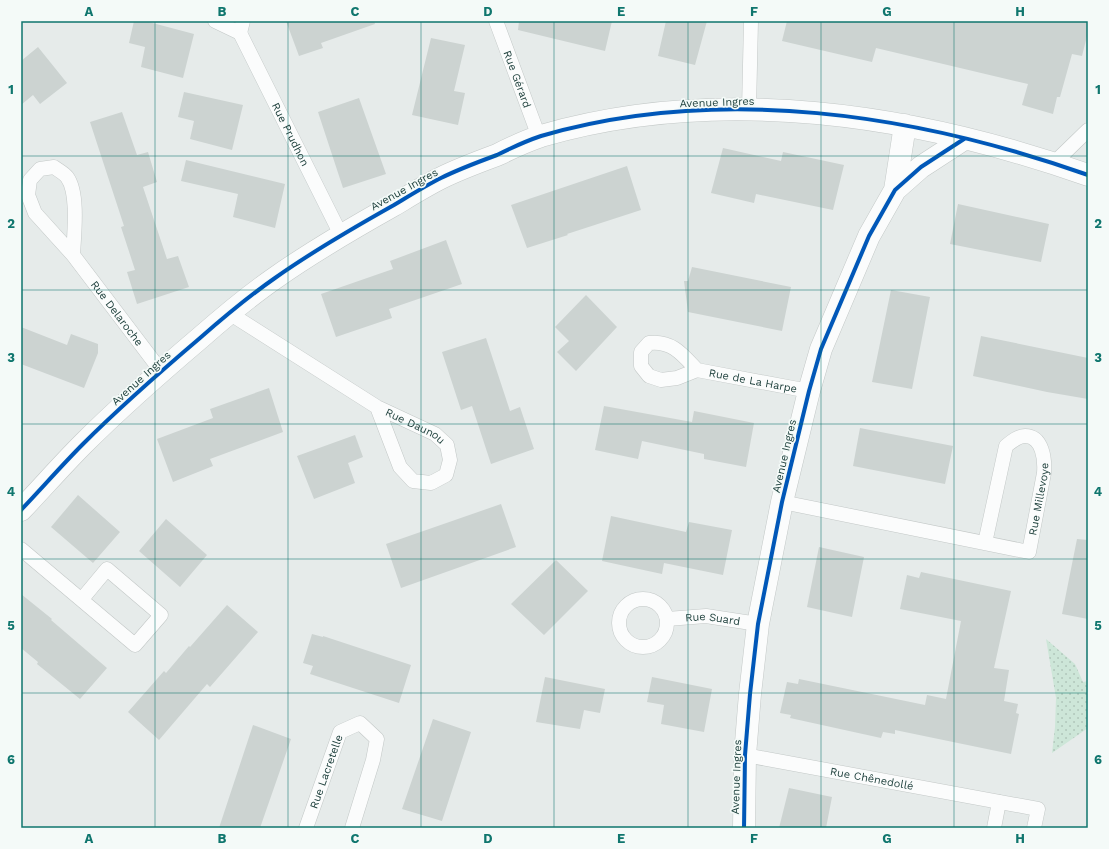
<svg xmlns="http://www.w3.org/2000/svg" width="1109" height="849" viewBox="0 0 1109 849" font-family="'Work Sans',sans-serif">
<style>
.grass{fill:url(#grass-dots)}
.building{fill:#ccd3d1}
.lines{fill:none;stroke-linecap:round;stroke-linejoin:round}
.lane-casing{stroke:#c3c8c7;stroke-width:15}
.street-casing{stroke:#c3c8c7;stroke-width:23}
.lane{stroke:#fbfcfc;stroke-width:14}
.street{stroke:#fbfcfc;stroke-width:22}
.cycleway-casing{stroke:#f4faf8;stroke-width:6}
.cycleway{stroke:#0057b8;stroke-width:4}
.grid{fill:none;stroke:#0f766e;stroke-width:1;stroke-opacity:0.55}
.labels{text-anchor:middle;stroke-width:3.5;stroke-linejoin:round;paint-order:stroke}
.street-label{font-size:11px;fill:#20423e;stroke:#f4faf8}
.neatline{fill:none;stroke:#0f766e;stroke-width:1.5}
.grid-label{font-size:13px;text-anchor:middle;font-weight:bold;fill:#0f766e}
</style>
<defs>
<pattern id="grass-dots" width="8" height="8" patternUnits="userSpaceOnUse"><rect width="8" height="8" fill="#cde6d8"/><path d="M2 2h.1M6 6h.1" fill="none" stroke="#b0c6ba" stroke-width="1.8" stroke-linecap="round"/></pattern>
</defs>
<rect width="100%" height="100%" fill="#e6ebea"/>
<path class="grass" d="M1046 639 1075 664 1083 682 1088 681V728L1052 753 1055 727 1056 698Z"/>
<path class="building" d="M134 21H145L194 34 183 78 141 67 145 47 129 43Z
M286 21H374L375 24 321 43 323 48 299 56Z
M519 21H612L605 51 518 30Z
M666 21H707L695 65 658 56Z
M787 21H1088V32L1082 56 1072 54 1060 97H1057L1053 114 1022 105 1028 84 876 48 872 62 782 41Z
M431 38 465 45 454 91 465 93 458 125 412 115Z
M38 47 67 83 40 104 33 95 21 105V61Z
M184 92 243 105 232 150 190 139 194 121 178 117Z
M359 98 386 174 343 188 318 112Z
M122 112 137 155 148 152 157 182 143 187 167 259 178 256 189 287 137 304 127 272 135 270 121 227 124 226 90 122Z
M723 148 781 161 783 152 844 165 833 210 756 194 754 203 711 193Z
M186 160 285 184 275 228 233 217 238 194 181 181Z
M627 166 641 210 567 234 568 235 527 248 511 205Z
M958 204 1049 224 1041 262 950 244Z
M446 240 462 284 389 309 392 318 336 337 321 294 393 269 390 261Z
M692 267 791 287 782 331 688 312 684 281H688Z
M891 290 930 297 912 389 872 382Z
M586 295 617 327 576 371 557 352 569 341 555 327Z
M21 327 67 345 71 334 98 344V353L84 388 21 364Z
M981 336 1088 358V399L1047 392 973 376Z
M486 338 510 411 520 407 534 449 491 464 472 406 461 410 442 352Z
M269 388 283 432 210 459 213 466 173 482 157 439 213 418 210 409Z
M604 406 692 422 694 411 754 423 746 467 704 459V454L642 441 638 459 595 450Z
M860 428 953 446 945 484 853 466Z
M355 435 363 457 348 463 355 483 314 499 297 456Z
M78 495 120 532 93 563 51 527Z
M501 504 516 547 401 588 386 544Z
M611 516 686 532 689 522 732 530 723 575 664 563 662 574 602 561Z
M166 519 207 555 180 587 139 551Z
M1077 539 1088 540V619L1062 614Z
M819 547 864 557 852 617 807 607Z
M556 560 588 591 544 635 511 604Z
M921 572 1011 591 994 668 1009 670 1004 701 1018 704 1016 713 1019 714 1011 754 895 730V734L883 732 881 738 790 718 791 715 780 713 787 682 798 684 799 679 925 705 927 695 946 699 961 621 900 609 907 575 919 578Z
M21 594 52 619 51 620 107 668 80 699 37 664 38 662 21 648Z
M227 605 258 632 210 687 207 684 159 740 128 712 164 671 166 673 189 646 190 647Z
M312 634 323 637V636L411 665 399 703 310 674 313 666 303 663Z
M545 677 605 689 600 713 584 710 580 729 536 722Z
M652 677 712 689 704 732 661 724 664 705 647 702Z
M433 719 471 732 442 821 402 809Z
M253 725 291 739 260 828H219Z
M789 788 832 797 826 828H779Z"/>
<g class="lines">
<g class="lane-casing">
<g id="lane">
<path id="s1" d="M215 21 240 33 341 235"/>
<path id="s2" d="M496 21 539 137"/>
<path d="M240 33 243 21"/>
<path d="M749 109 751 21"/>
<path d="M1054 163 1088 130"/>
<path id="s3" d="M73 255C74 235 79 193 67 177 64 173 58 170 54 167L40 169 30 180 28 195 35 213 73 255 161 371"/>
<path id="s4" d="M229 313 377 407 435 434 447 445 450 460 446 475 431 483 413 481 400 467 377 407"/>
<path id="s5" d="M697 370C683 355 672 340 649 343L641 352V366L649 376 661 380 677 378 697 370 809 391"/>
<path id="s6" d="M782 502 1029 552 1044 473C1045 460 1043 436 1025 436 1018 436 1011 442 1006 446L985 543"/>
<path d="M21 549 135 645 161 615 107 569 82 599"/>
<circle cx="643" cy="623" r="24"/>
<path id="s7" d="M667 619 706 616 758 624"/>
<path id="s8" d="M745 755 1038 809 1034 828"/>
<path id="s9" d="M306 828 340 732 360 723 377 739 373 760 352 828"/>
<path d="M994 828 999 802"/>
</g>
</g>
<g class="street-casing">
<path id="street" d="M895 190 905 125
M21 510C42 488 62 465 83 444 120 407 160 372 200 338 224 317 249 296 275 278 313 251 353 228 394 205 409 196 425 186 441 178 459 169 478 162 497 155 511 148 526 141 541 136 721 84 915 114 1088 175
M744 828 745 755 750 694 758 624 782 502 809 391 821 349 869 236 895 190 921 167 964 139"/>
</g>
<use href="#lane" class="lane"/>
<use href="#street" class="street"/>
<g class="cycleway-casing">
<path id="cycleway" d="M21 510C42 488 62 465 83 444 120 407 160 372 200 338 224 317 249 296 275 278 313 251 353 228 394 205 409 196 425 186 441 178 459 169 478 162 497 155 511 148 526 141 541 136 721 84 915 114 1088 175
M744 828 745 755 750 694 758 624 782 502 809 391 821 349 869 236 895 190 921 167 964 139"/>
</g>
<use href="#cycleway" class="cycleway"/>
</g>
<path class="grid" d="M155 21V828M288 21V828M421 21V828M554 21V828M688 21V828M821 21V828M954 21V828M21 156H1088M21 290H1088M21 424H1088M21 559H1088M21 693H1088"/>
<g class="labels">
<g class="street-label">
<text dy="4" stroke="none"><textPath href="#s2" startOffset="62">Rue Gérard</textPath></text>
<text transform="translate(717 102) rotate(-2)" y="4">Avenue Ingres</text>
<text dy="4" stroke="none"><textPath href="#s1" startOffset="141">Rue Prudhon</textPath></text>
<text transform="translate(404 189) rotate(-29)" y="4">Avenue Ingres</text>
<text dy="4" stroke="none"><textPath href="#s3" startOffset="289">Rue Delaroche</textPath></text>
<text transform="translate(141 378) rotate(-42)" y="4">Avenue Ingres</text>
<text dy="4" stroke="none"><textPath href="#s5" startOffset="204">Rue de La Harpe</textPath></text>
<text dy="4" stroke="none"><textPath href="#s4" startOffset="218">Rue Daunou</textPath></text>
<text transform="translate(784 456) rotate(-77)" y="4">Avenue Ingres</text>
<text dy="4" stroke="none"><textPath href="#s6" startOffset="306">Rue Millevoye</textPath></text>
<text dy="4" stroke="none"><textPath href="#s7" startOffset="46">Rue Suard</textPath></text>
<text dy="4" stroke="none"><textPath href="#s9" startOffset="60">Rue Lacretelle</textPath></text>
<text transform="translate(736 777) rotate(-88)" y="4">Avenue Ingres</text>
<text dy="4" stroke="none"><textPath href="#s8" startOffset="129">Rue Chênedollé</textPath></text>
</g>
</g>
<rect width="1109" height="849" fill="none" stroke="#f4faf8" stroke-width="44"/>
<rect x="22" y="22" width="1065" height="805" class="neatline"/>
<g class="grid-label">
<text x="89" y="16">A</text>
<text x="222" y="16">B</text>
<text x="355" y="16">C</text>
<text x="488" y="16">D</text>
<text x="621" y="16">E</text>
<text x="754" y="16">F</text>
<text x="887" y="16">G</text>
<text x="1020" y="16">H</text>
<text x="11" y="94">1</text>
<text x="1098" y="94">1</text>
<text x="11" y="228">2</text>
<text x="1098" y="228">2</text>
<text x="11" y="362">3</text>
<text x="1098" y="362">3</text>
<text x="11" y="496">4</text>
<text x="1098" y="496">4</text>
<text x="11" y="630">5</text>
<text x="1098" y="630">5</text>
<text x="11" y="764">6</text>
<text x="1098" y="764">6</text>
<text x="89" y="843">A</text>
<text x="222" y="843">B</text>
<text x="355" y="843">C</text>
<text x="488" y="843">D</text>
<text x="621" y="843">E</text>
<text x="754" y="843">F</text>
<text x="887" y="843">G</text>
<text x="1020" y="843">H</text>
</g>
</svg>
